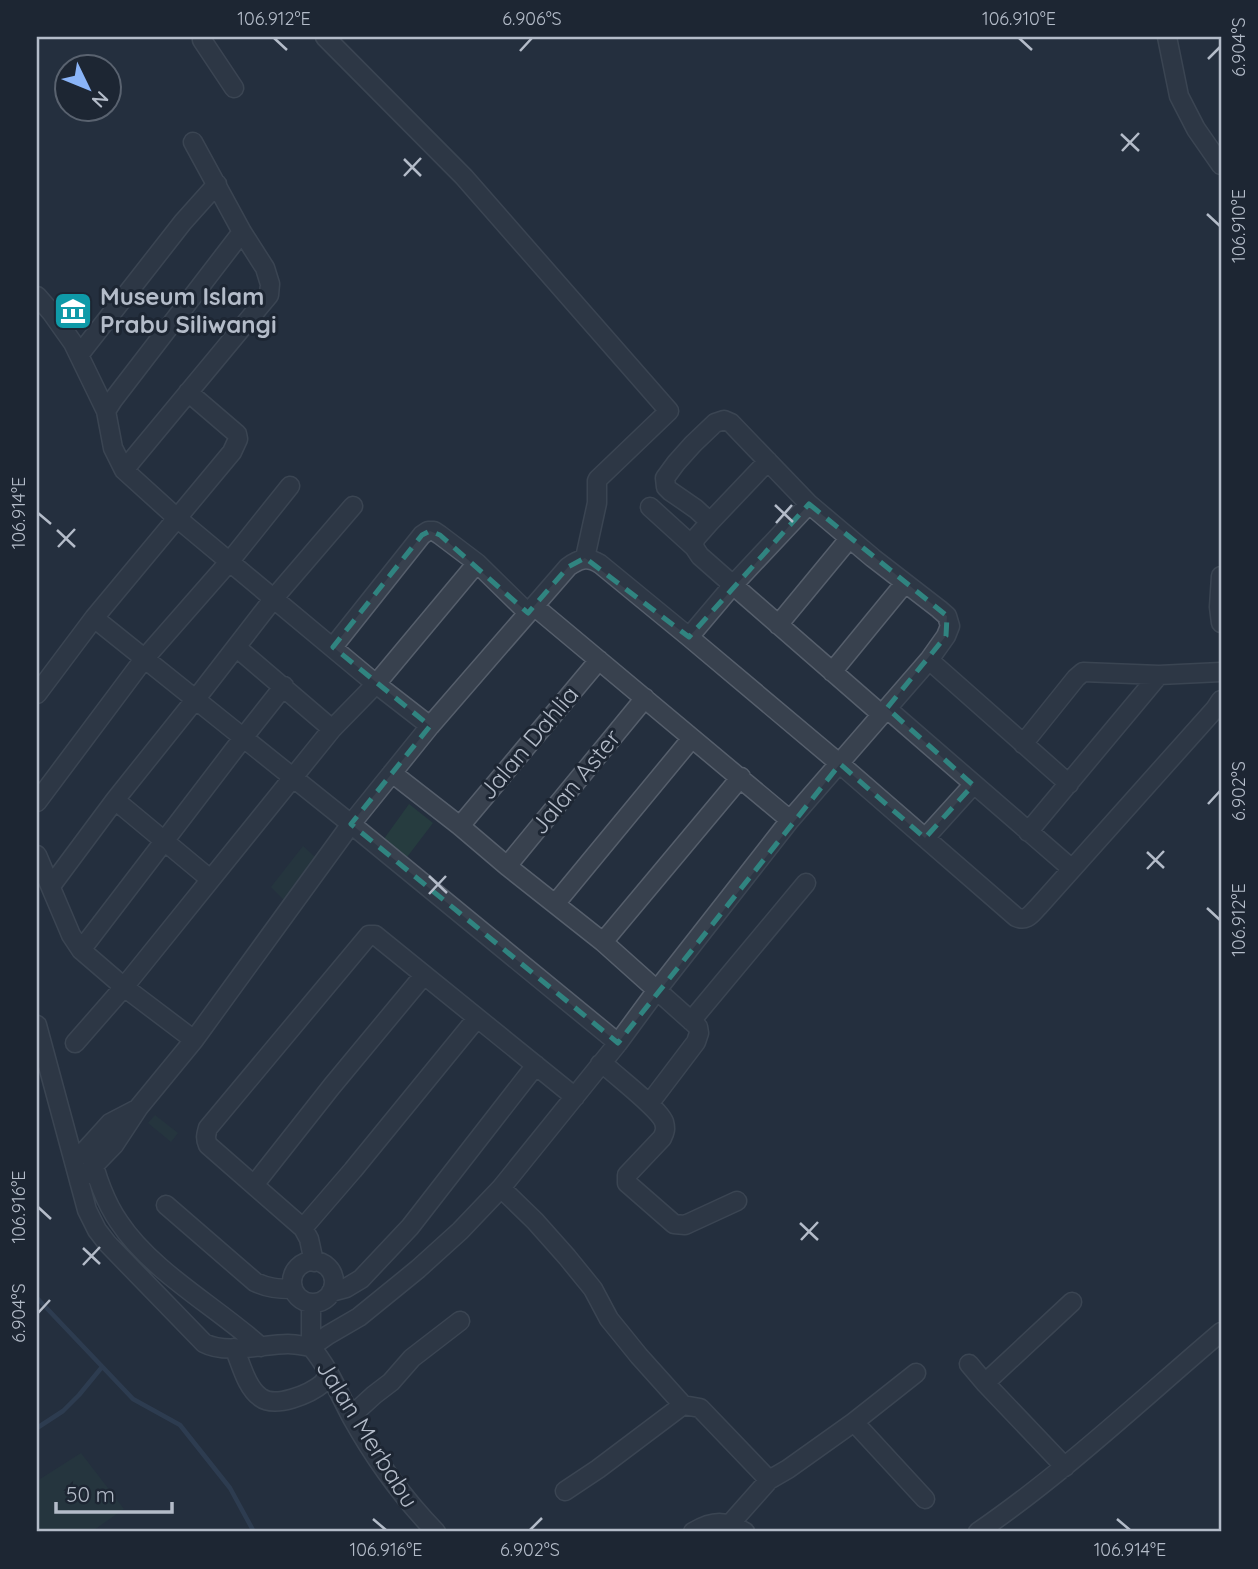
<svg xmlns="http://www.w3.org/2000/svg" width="1258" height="1569" viewBox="0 0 1258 1569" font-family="Quicksand,sans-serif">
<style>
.green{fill:#263c3f}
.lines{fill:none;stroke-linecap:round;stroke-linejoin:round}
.stream{stroke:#394c67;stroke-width:4.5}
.street-casing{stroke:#565f6c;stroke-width:21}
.street{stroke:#38414e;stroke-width:18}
.marked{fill:none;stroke:#308480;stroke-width:5;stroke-dasharray:14 9;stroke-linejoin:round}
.ticks{fill:none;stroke:#b4bcc9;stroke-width:2.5}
.labels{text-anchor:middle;stroke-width:6;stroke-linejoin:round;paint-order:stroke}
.poi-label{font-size:24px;font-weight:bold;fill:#b4bcc9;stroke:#1d2633;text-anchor:start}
.street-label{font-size:24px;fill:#b4bcc9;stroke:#1d2633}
.neatline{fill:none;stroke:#b4bcc9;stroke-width:2.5}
.ticks-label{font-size:18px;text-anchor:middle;fill:#b4bcc9}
</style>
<rect width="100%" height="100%" fill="#242f3e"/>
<path class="green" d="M409 804 433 823 404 861 381 843Z
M303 846 325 866 291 907 271 887Z
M155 1115 178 1133 171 1142 148 1123Z
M81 1453 124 1509 91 1532H37V1481Z"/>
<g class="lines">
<path class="stream" d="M37 1298 133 1399 180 1425 230 1488 254 1532
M37 1428 63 1411 79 1395 102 1367"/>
<g class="street-casing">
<path id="street" d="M203 37 202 40 234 88
M325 37 464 177 669 411 598 479 597 481V503L585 558
M1167 37 1179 96 1196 129 1221 165
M37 296 51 312 73 343 106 411 113 448 124 470 177 518 376 684 430 726
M79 355 183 222 217 184
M106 411 113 400 242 232
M124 470 269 295 270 284 265 268 242 232 193 142
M650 507 694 547
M710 522 768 461
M1221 576 1219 607 1221 623
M534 606 790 820
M94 618 351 824 618 1043
M778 625 849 539
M689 637 733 585 809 504
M236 647 332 729
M333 647 422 535 428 531H434L440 535 477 563 528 613
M929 660 1069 784
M832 672 905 583
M37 694 94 618 232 452 238 439 237 434 188 392
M886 709 892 713 1072 869
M1023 744 1076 678 1083 672 1159 675
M392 773 460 826 507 866 603 942 698 1027 699 1033 696 1042 649 1104
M115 800 210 879
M37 802 144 659 230 561 290 486
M460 826 599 660
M1028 832 1159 675 1221 672
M925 838 973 785
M37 855 71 935 81 950 124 987 194 1040
M507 866 645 698
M51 886 115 800 195 700 274 598 353 506
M555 904 692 738
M603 942 741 777
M81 950 243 738 284 686
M691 1021 806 883
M37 1025 87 1210 97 1230 107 1243 204 1343C226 1355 264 1344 288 1344 296 1344 304 1346 311 1347 329 1368 339 1394 352 1418 375 1459 403 1498 436 1532
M75 1043 124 987 332 729 376 684 477 563
M600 1064 608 1068C620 1079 659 1109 664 1122 666 1129 665 1132 662 1138L627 1175V1183L674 1224 685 1225 737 1201
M89 1146C95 1173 103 1199 119 1222 152 1272 217 1307 261 1347
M82 1154 110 1123 135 1110
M79 1181 114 1145 139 1107 194 1040 351 824 430 726 568 567C579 559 587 556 600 564L689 637 840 764 1016 917C1027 922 1031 914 1039 906L1215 709 1221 700
M254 1185 332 1086 424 975
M501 1188 535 1221 567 1257 593 1289 609 1319 622 1335 639 1356 683 1405 700 1408 769 1480 730 1524
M166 1205 255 1282C268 1288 278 1289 293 1289
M303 1228 353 1170 477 1018
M292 1282a21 21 0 1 1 42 0a21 21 0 1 1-42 0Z
M314 1262 309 1239 303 1228 208 1145C205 1138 206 1135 208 1128L369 935H375L575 1097
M331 1292 346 1288 361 1279 410 1227 536 1065
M311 1347 328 1335 359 1317 418 1269 460 1231 501 1188 618 1043 657 990 790 820 929 660 946 636 950 626 947 616 939 609 873 558 809 504 731 423 724 420 715 423 693 444 676 463 665 478 666 487 670 491 696 509 710 522 695 539 694 547 700 556 733 585 881 714
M311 1347V1303
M234 1348C241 1363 246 1387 260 1397 275 1409 310 1394 323 1383 325 1380 327 1376 329 1373
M969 1364 985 1383 1065 1467
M916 1373 854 1422 925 1499
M985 1383 1072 1302
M351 1416 374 1395 391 1382 412 1358 460 1321
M769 1480 788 1469 854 1422
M565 1491 598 1469 683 1405
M693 1532C713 1520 726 1520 745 1532
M978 1532C1065 1472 1141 1400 1221 1332"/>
</g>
<use href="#street" class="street"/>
</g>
<path d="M0 0H1258V1569H0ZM809 504 947 616 946 636 887 708 973 785 925 838 840 764 618 1043 351 824 430 726 333 647 422 535 430 531 440 535 528 613 568 567 585 558 689 637Z" fill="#242f3e" fill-opacity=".55" fill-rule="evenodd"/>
<path class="marked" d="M809 504 947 616 946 636 887 708 973 785 925 838 840 764 618 1043 351 824 430 726 333 647 422 535 430 531 440 535 528 613 568 567 585 558 689 637Z"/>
<path class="ticks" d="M274 38 287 50M1019 38 1032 50M520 51 532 38M1208 59 1220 47M1121 134 1139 151M1122 151 1139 133M404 159 421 176M404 176 421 158M1207 214 1220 226M775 505 793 522M38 513 51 524M776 523 792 505M57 530 75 547M58 547 75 529M1208 804 1220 791M1147 852 1164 868M1147 869 1164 851M429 876 447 893M429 894 446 876M1207 908 1220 920M38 1207 51 1219M800 1223 818 1240M801 1240 818 1222M83 1248 100 1264M83 1265 100 1247M38 1313 50 1300M373 1519 386 1530M1117 1519 1130 1530M530 1530 542 1518"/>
<defs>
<g id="museum-square" transform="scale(2.0125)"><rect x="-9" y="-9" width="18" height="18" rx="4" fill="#0f9aa8" stroke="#1d2633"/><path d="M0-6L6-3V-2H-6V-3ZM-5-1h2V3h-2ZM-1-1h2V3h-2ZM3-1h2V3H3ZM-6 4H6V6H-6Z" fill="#fff"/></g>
</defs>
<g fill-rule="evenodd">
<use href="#museum-square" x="73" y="311"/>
</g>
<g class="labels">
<g class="poi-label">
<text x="100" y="305">Museum Islam<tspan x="100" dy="28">Prabu Siliwangi</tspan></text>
</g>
<g class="street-label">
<text transform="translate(529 743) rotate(-50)" y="8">Jalan Dahlia</text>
<text transform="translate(576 782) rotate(-51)" y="8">Jalan Aster</text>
<text transform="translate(367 1434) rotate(58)" y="8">Jalan Merbabu</text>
</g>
</g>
<rect width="1258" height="1569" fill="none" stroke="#1d2633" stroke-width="77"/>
<g transform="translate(88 88) rotate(133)"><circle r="33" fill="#1d2633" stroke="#59626f" stroke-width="2"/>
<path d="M0-5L12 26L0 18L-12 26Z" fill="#8ab4f8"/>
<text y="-10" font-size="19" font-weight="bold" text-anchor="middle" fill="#b4bcc9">N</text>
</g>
<path d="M56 1502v10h116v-10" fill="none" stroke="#b4bcc9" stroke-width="3.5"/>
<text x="66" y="1502" font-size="21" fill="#b4bcc9" stroke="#1d2633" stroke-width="5" paint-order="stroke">50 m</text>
<rect x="38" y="38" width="1182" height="1492" class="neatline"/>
<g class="ticks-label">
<text x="274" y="25">106.912°E</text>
<text x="532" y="25">6.906°S</text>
<text x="1019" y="25">106.910°E</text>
<text transform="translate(1239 47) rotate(-90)" y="6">6.904°S</text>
<text transform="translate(1239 226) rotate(-90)" y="6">106.910°E</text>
<text transform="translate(19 513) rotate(-90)" y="6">106.914°E</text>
<text transform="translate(1239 791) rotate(-90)" y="6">6.902°S</text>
<text transform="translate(1239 920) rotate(-90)" y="6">106.912°E</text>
<text transform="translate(19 1207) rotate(-90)" y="6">106.916°E</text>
<text transform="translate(19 1313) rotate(-90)" y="6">6.904°S</text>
<text x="386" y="1556">106.916°E</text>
<text x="530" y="1556">6.902°S</text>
<text x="1130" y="1556">106.914°E</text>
</g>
</svg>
